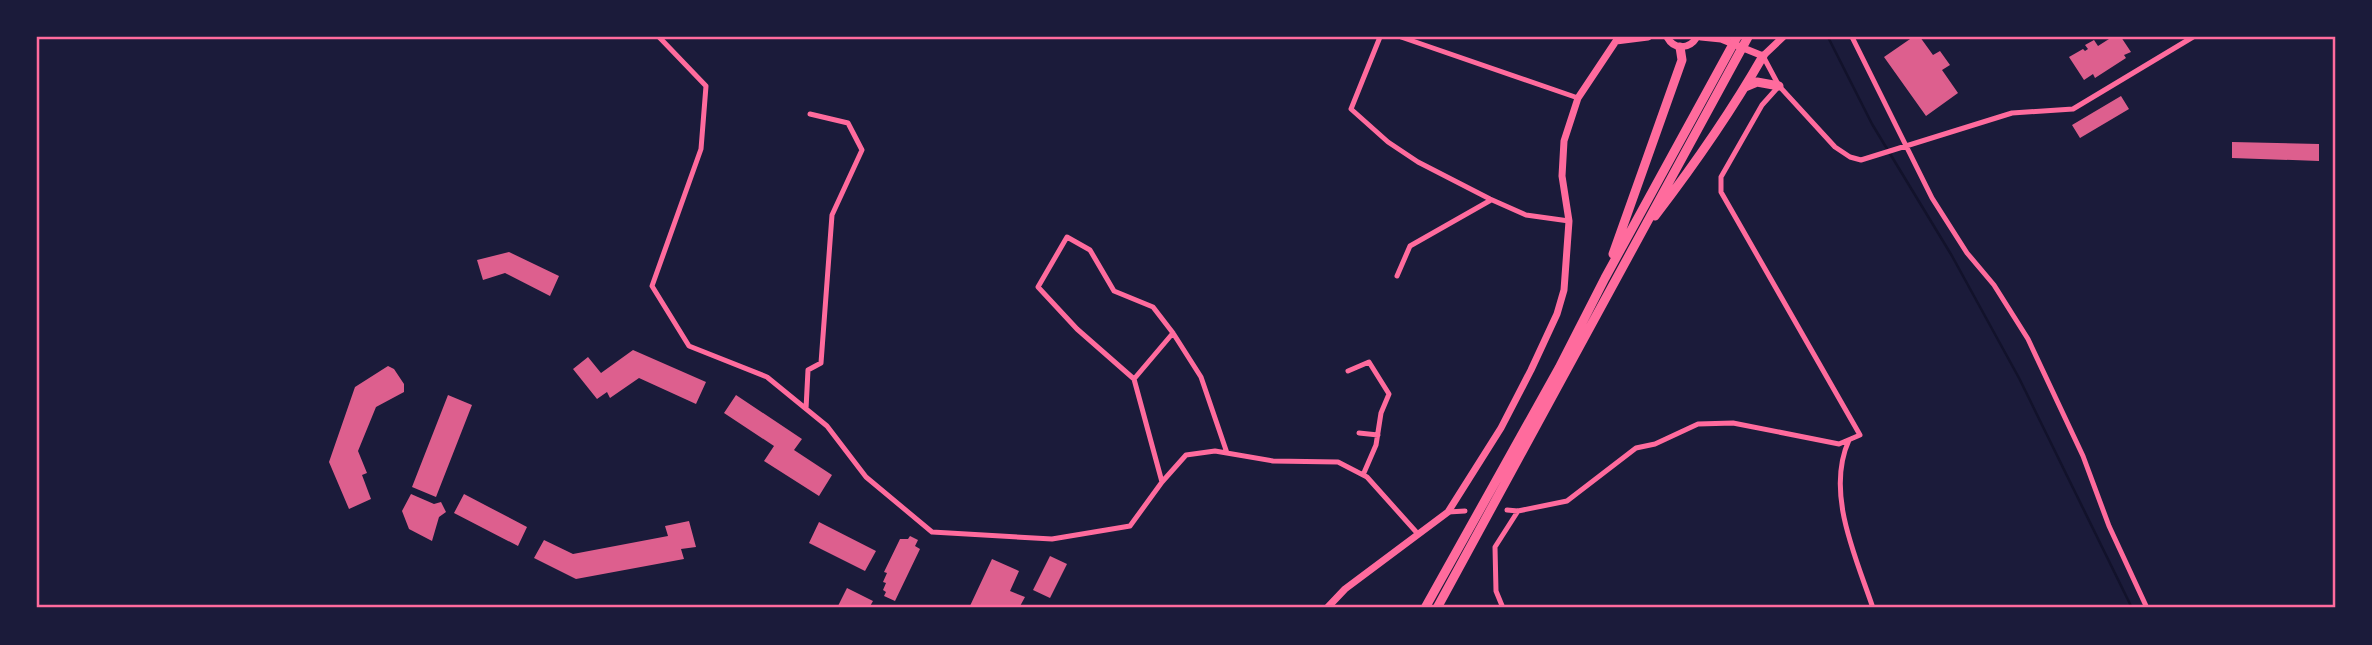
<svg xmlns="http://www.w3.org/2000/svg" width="2372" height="645" viewBox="0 0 2372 645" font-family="Georgia,serif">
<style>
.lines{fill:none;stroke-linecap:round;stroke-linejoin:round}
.stream{stroke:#12122b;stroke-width:2.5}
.building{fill:#dd5f8e}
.minor{stroke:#ff6b9d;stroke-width:5}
.tertiary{stroke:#ff6b9d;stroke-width:7}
.primary{stroke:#ff6b9d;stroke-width:9}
.neatline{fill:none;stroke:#ff6b9d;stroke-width:2.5}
</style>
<rect width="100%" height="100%" fill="#1b1b3a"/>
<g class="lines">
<path class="stream" d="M1828 37 1872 124 1952 256 2019 378 2132 608"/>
</g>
<path class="building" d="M1913 37H1920L1933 55 1940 51 1950 65 1942 70 1958 93 1926 116 1884 57Z
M2108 37H2121L2131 52 2124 55 2126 58 2095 78 2093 74 2084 80 2069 57 2083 49 2085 51 2088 49 2085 45 2094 40 2098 46 2109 39Z
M2121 96 2129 109 2080 138 2072 125Z
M2232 142 2319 144V161L2232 158Z
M509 252 559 276 550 296 505 273 483 280 477 260Z
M633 350 706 382 696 404 639 378 610 398 607 392 597 399 573 369 588 357 601 373Z
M388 366 394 369 404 384V392L376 407 358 451 367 473 362 475 371 499 349 509 329 462 355 387Z
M448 395 472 405 436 497 412 487Z
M736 395 802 439 794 450 832 475 819 496 764 461 774 446 724 413Z
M411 494 434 504 441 502 446 512 439 517 432 541 409 529 402 511Z
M464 494 527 527 518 546 454 513Z
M689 521 696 547 681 549 684 559 576 579 534 558 544 540 573 554 668 536 665 526Z
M819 522 876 551 865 571 809 543Z
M910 536 918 540 915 546 920 549 895 601 884 596 886 592 883 590 886 583 883 582 887 573 884 572 900 539H908Z
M1050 556 1067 564 1050 598 1033 590Z
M992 559 1019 571 1010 591 1025 597 1019 608H969Z
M847 588 873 601 869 608H837Z"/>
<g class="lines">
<path class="minor" d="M659 37 706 86 701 149 652 286 689 346 767 377 827 426 866 477 932 532 1052 539 1130 526 1162 482 1186 455 1215 451 1273 461 1338 462 1367 477 1418 534
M1380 37 1351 109 1388 142 1418 162 1490 199 1526 215 1569 221
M1401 37 1578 98
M1852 37 1932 198 1967 253 1994 285 2028 339 2083 456 2109 526 2147 608
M1763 56 1779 86 1835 147 1850 157 1861 160 2012 113 2073 109 2193 37
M1397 276 1410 246 1491 200
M1348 371 1369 362 1389 394 1381 413 1376 445 1363 475
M1134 379 1173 333
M806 409 808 370 821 363 832 215 862 150 848 123 810 114
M1359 433 1378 435
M1849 440C1825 493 1856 557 1873 608
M1162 482 1134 379 1077 329 1038 287 1067 237 1090 250 1114 291 1153 307 1173 333 1201 377 1227 453
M1507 510 1518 511 1567 501 1636 448 1655 444 1698 424 1733 423 1839 444 1860 435 1721 192V177L1762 105 1779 86
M1448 512 1465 511
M1503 608 1496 591 1495 547 1518 511"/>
<path class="tertiary" d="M1667 37C1674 50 1689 50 1697 37
M1701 37 1721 39 1763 56 1783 37
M1327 608 1345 589 1448 512 1501 428 1531 370 1557 314 1564 290 1569 221 1562 176 1564 141 1578 98 1616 41 1648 37"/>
<path class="primary" d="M1745 87 1757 82 1779 86
M1655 216C1694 165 1731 112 1763 56
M1613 254 1682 60 1680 47
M1425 608 1559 368 1605 278 1737 37
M1437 608 1748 37"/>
</g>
<rect width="2372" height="645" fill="none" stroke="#1b1b3a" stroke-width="77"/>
<rect x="38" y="38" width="2296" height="568" class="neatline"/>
</svg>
